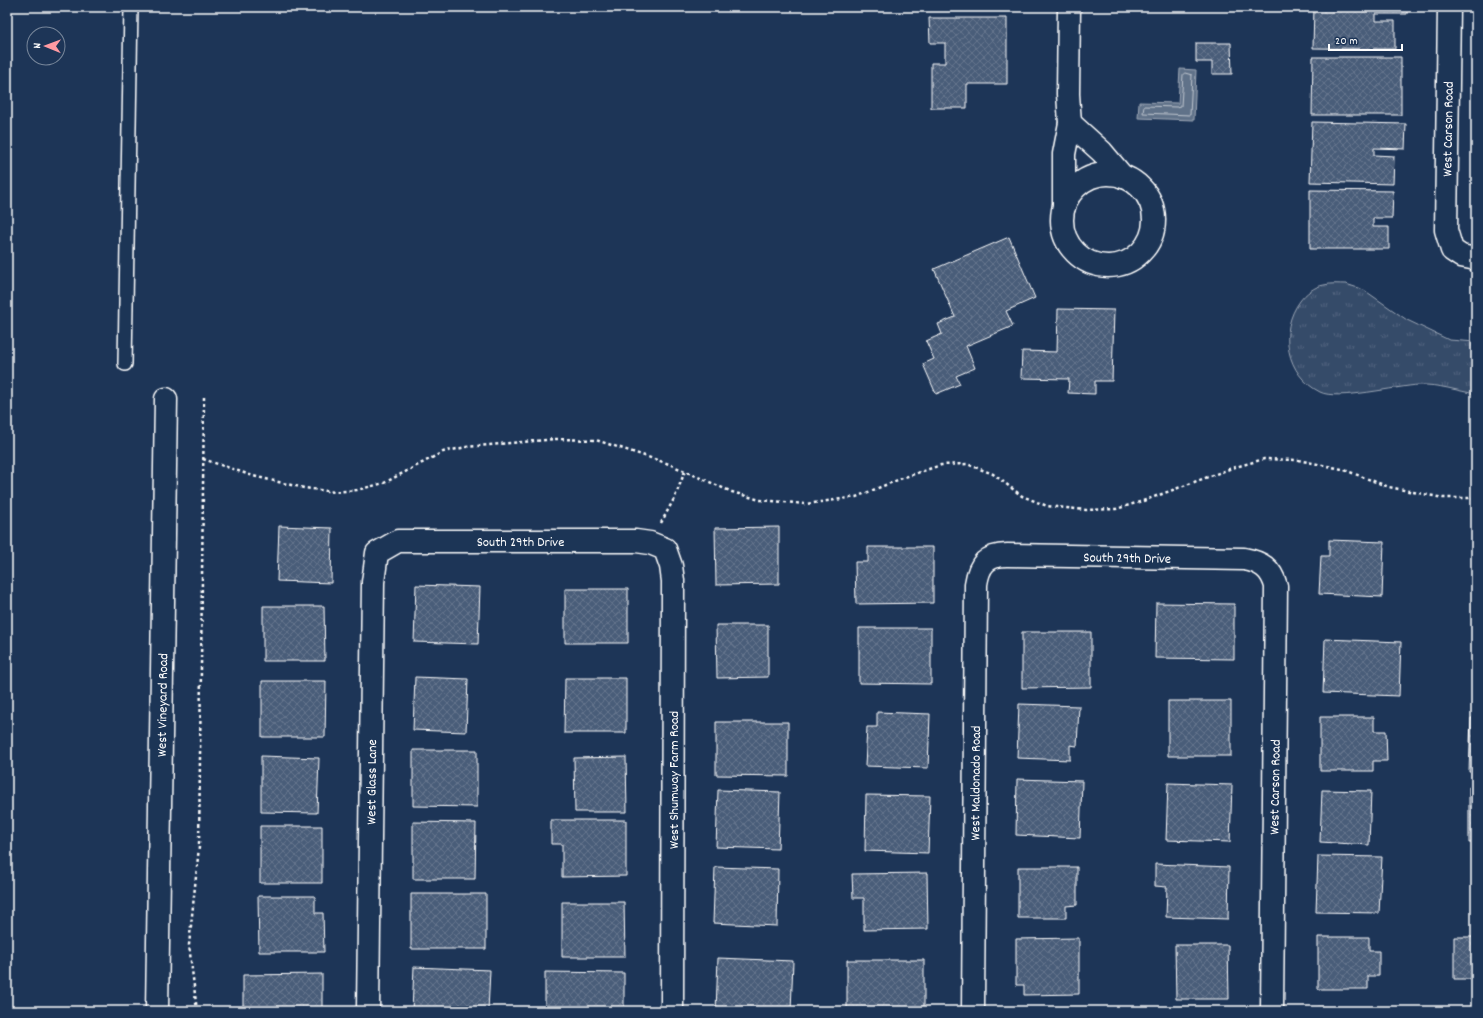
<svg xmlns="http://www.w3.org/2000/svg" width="1483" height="1018" viewBox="0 0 1483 1018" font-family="Dekko,sans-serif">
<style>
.grass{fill:url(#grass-tufts);stroke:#9aa5b4}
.water{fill:#617289;stroke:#a0aab8}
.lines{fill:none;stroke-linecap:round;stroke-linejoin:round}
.shore{stroke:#c0c7d0;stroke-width:1}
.building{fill:url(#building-cross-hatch);stroke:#fff}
.lane-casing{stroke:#fff;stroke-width:16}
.street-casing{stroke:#fff;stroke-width:25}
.path{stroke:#fff;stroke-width:2.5;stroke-dasharray:3 3;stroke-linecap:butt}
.lane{stroke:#1d3557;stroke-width:13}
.street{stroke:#1d3557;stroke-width:22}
.labels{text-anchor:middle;stroke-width:4;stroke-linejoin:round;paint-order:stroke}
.street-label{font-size:14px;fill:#fff;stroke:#1d3557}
</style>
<defs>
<pattern id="grass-tufts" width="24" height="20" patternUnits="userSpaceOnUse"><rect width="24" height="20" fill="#364b69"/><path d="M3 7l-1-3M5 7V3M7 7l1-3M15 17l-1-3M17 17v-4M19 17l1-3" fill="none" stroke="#546680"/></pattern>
<pattern id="building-cross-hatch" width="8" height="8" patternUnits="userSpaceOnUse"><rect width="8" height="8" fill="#4a5d79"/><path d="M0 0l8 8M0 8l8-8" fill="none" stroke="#65758d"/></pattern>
</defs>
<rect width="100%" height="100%" fill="#1d3557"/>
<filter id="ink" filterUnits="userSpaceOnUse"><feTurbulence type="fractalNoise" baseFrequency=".025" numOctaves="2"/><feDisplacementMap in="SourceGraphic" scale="8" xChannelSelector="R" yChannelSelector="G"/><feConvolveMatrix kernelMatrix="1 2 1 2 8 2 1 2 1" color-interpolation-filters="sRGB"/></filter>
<g filter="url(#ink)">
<path class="grass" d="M1346 284 1364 290 1407 320 1449 340 1476 342V394C1458 391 1438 384 1419 385 1397 386 1337 401 1320 392 1286 375 1278 331 1300 301 1305 294 1315 286 1324 285 1331 283 1339 284 1346 284Z"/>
<path class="water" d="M1180 69 1196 70 1194 120 1138 118 1139 102 1178 103Z"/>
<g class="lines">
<path class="shore" d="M1185 73 1192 75 1190 115 1143 113 1144 106 1177 107 1181 106 1183 75Z"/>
</g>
<path class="building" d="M1314 7H1407V14H1376V21H1395V49L1313 48Z
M929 18H1007V84H967V108H931V63H945V43H930Z
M1196 43H1231L1232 74H1212V62H1196Z
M1313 57H1401V115H1312Z
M1312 122 1406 124 1405 149 1374 148V155L1394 156 1393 184 1310 182Z
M1310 190 1393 191 1392 218H1373V227H1389V249H1310Z
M1009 237 1035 298 1006 311 1013 326 966 346 975 368 956 376 960 384 936 394 923 364 934 359 926 341 942 334 938 324 955 317 934 269Z
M1058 309 1114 310 1112 381H1095V394L1068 393 1069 379 1021 378 1022 351 1057 352Z
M279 526 332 528 331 583 277 581Z
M779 527V584L716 585 715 528Z
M1329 540 1384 542 1382 597 1319 594 1321 556H1329Z
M868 547H933V603L856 604 855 562H868Z
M1473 558H1476V614H1473Z
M416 585 480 587 478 644 414 642Z
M565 589H628V643H565Z
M1156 603 1234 604V659L1155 658Z
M263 606H324L325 661H263Z
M716 625H768V677L717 678Z
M859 628H931V684L859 683Z
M1022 632H1091V687L1022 688Z
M1325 639 1401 642 1399 696 1323 693Z
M1475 650 1476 700H1475Z
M415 677 468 679 466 732 413 730Z
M565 678H626V733H564Z
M262 681H326L325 737H262Z
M1168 701H1231V756H1168Z
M1019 704 1079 706 1077 746 1070 745V760L1017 758Z
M877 712 930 714 928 768 865 766 867 727H877Z
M1320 717H1374V731H1386L1387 761H1373V771H1320Z
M1471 718H1476V772H1469Z
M716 722H788V776L716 775Z
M413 750H477V807L413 806Z
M261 756 319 758 317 813 261 812Z
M626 757 627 812H575L574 758Z
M1017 779 1082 781 1080 838 1016 835Z
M1168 783 1232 785 1230 842 1166 840Z
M1469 787H1476V843H1469Z
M718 790 780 792 778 849 716 847Z
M1322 790 1371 791 1369 845 1320 842Z
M866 795 930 796 928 853 865 851Z
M551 820H626V876L562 877V844H551Z
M413 822 476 823 475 879H413Z
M260 826H322V883H260Z
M1318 856 1382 857 1379 913 1316 912Z
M1155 864 1229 867 1228 919 1166 917 1167 887 1155 886Z
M715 867 778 869 777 926 713 923Z
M1018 867H1077V905L1066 906V918H1018Z
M927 873 928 929 864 930V898H853L852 874Z
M411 894H486V949H411Z
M258 896H315V913H323L324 952H259Z
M562 902H624L625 957H562Z
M1318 937H1369V951H1379V976H1368V989H1318Z
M1454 937H1476V979H1454Z
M1079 938V994L1024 995V985H1016V939Z
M1175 945H1228L1229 999H1176Z
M718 958 793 961 791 1011H716Z
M847 960H924V1011H847Z
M414 967 490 970 488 1011H412Z
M545 972 624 973V1011H545Z
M322 974V1011H243V975Z
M1317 1007 1391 1009V1011H1317Z"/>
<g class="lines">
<g class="lane-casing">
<path id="lane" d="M125 364 131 7"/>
</g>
<g class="street-casing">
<g id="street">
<path d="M1449 7 1446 230 1452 250 1461 256 1476 259"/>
<path d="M1070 123 1102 152 1123 177"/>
<circle cx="1108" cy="220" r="46"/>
<path d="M1064 207V154L1070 123 1068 94 1069 7"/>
<path id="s1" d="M157 1011 166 399"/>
<path id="s2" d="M368 1011 373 582 377 553 398 541H636L650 543 665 549 671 566 673 581 672 1011"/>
<path id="s3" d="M973 1011 976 584C979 564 987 555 1007 555L1244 559C1261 562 1271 568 1276 586L1272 1011"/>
</g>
</g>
<path class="path" d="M203 459 253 476 304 488 335 492 357 490 384 483 443 452 466 447 556 439 596 440 669 464 732 492 760 500 806 504 856 497 905 477 941 465 967 464 993 474 1022 496 1047 506 1086 510 1116 509 1143 501 1232 468 1264 459 1298 460 1342 469 1389 487 1443 498H1476
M661 523 675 497 685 471
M197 1011 189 945 199 847 204 397"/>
<use href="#lane" class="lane"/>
<use href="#street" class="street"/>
</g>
</g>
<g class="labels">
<g class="street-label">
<text transform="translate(1447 129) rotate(-89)" y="5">West Carson Road</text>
<text dy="5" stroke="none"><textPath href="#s2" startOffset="605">South 29th Drive</textPath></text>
<text dy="5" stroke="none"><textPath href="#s3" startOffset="595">South 29th Drive</textPath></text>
<text dy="5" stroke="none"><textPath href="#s1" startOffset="306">West Vineyard Road</textPath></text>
<text transform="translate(673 780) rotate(-90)" y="5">West Shumway Farm Road</text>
<text dy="5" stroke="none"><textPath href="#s2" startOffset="229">West Glass Lane</textPath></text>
<text dy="5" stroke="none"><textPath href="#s3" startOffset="228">West Maldonado Road</textPath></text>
<text transform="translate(1274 787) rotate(-89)" y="5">West Carson Road</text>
</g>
</g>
<rect width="1483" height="1018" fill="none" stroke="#1d3557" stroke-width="24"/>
<rect x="12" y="12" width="1459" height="994" fill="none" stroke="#fff" stroke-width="1.5" filter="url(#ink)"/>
<g transform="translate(46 46) rotate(271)"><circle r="19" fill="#1d3557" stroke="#77869a"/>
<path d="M0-3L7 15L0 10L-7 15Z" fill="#ff9aa2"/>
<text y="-6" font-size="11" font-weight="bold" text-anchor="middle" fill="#ffffff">N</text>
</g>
<path d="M1329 44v6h73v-6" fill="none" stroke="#ffffff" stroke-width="2"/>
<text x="1335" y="44" font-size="12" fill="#ffffff" stroke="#1d3557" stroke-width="3" paint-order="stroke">20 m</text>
</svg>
